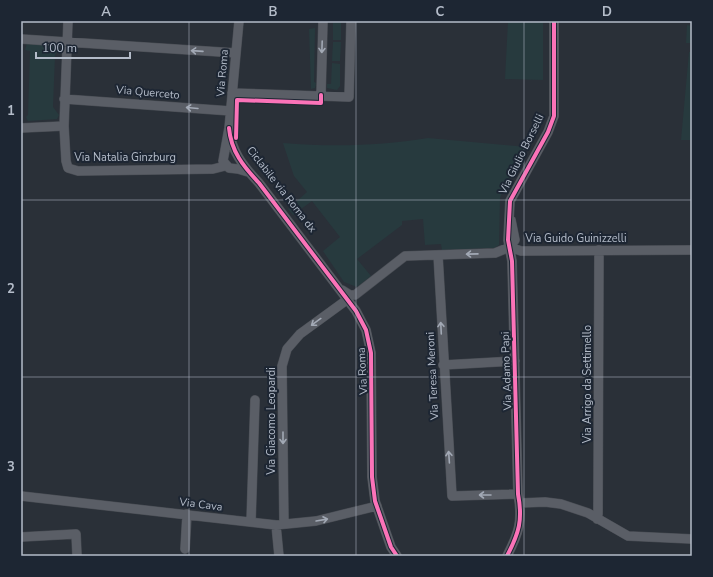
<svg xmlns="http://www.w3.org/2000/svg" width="713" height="577" viewBox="0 0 713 577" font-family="'Nunito Sans',sans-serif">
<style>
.green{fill:#273a3e}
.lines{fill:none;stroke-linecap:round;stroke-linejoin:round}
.minor-casing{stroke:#484c53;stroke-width:10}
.minor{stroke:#5a5e66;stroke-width:9}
.cycleway-casing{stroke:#1d2633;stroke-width:6}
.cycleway{stroke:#fb73b8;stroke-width:4}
.oneway{stroke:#a2a9b5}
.grid{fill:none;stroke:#b4bcc9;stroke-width:1;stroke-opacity:0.55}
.labels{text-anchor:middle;stroke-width:4;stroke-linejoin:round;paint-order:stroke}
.street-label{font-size:11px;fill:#b4bcc9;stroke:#1d2633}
.neatline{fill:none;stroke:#b4bcc9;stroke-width:1.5}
.grid-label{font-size:13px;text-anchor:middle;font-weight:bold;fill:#b4bcc9}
</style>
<rect width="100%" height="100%" fill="#2a3038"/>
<path class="green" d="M333 21H341V40H333Z
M508 21H543V80L505 79Z
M687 25 692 26V43H686Z
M315 28 314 82 316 83 315 88 311 89 309 29Z
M333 42H341L340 61H332Z
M27 43 53 45 60 48 55 55 53 107 59 115 57 119 28 121 26 117 28 115 30 51 25 50Z
M689 52H692V140H681Z
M332 63 340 64V86L337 90 327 88V84H331Z
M428 138 527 147 506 183 500 198 499 245 494 248 442 250 441 244 425 245 423 219 402 221V225L357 259 371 276 357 287 344 282 323 251 340 237 312 201 293 215 288 209 307 192 294 176 283 143C332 147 380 146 428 138Z"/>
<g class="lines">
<g class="minor-casing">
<path id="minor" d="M239 21 229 128 223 161 229 168 238 169 248 172
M21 39 236 53
M232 93 349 97 351 21
M321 95 323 21
M64 99 231 111
M64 126 66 161 68 168 78 171 213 169 225 166
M21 128 64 126 68 21
M229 128C231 151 243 166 259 183L356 311 366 330 371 353 372 477 375 501 391 547 397 556
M510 247 515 240 511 220
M438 255 452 496 518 494
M342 290 350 295H355L405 256 495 253 510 247 521 251 692 250
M443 365 515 361
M21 496 276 525 316 521 377 506
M521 503 545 502 561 504 588 513 628 536 692 539
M597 519 598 514 599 250
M251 522 255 400
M284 524 282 366 287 349 300 334 348 299
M276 525 279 556
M21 537 76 534 77 556
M185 549 187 514
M507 556C519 533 523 520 518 494L512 261 508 240 510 201 548 132 554 116V21"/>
</g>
<use href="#minor" class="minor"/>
<g class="cycleway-casing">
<path id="cycleway" d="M229 128C231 151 243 166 259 183L356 311 366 330 371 353 372 477 375 501 391 547 397 556
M236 138 237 100 321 103V95
M507 556C519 533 523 520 518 494L512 261 508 240 510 201 548 132 554 116V21"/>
</g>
<use href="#cycleway" class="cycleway"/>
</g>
<defs><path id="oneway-shaft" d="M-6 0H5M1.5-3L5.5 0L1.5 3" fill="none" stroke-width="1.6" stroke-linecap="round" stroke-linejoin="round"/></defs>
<g class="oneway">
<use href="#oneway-shaft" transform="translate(322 47) rotate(92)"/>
<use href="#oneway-shaft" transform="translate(197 51) rotate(-176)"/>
<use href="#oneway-shaft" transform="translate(192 108) rotate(-175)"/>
<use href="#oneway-shaft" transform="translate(472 254) rotate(179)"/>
<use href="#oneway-shaft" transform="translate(316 322) rotate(144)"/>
<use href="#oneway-shaft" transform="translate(441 328) rotate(-93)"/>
<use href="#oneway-shaft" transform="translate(283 438) rotate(90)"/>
<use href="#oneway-shaft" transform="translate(449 457) rotate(-94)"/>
<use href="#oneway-shaft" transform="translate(485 495) rotate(-180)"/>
<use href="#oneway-shaft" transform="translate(322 520) rotate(-10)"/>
</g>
<path class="grid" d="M189 21V556M356 21V556M524 21V556M21 200H692M21 377H692"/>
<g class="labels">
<g class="street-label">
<text transform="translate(222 73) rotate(-85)" y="4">Via Roma</text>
<text transform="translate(148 92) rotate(5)" y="4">Via Querceto</text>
<text transform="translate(521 154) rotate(-64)" y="4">Via Giulio Borselli</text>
<text x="125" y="161">Via Natalia Ginzburg</text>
<text transform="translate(282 189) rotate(52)" y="4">Ciclabile via Roma dx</text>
<text x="576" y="242">Via Guido Guinizzelli</text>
<text transform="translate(362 371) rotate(-93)" y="4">Via Roma</text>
<text transform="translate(506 371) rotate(-92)" y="4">Via Adamo Papi</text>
<text transform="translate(432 376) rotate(-93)" y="4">Via Teresa Meroni</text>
<text transform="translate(587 384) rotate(-90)" y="4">Via Arrigo da Settimello</text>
<text transform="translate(271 421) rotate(-90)" y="4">Via Giacomo Leopardi</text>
<text transform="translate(201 504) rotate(7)" y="4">Via Cava</text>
</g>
</g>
<rect width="713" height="577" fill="none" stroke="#1d2633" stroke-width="44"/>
<path d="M36 52v6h94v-6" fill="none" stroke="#b4bcc9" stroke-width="2"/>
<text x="42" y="52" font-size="12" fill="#b4bcc9" stroke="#1d2633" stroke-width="3" paint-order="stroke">100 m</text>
<rect x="22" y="22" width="669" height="533" class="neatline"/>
<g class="grid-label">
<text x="106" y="16">A</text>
<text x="273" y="16">B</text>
<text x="440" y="16">C</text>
<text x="607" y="16">D</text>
<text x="11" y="115">1</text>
<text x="11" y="293">2</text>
<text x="11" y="471">3</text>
</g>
</svg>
